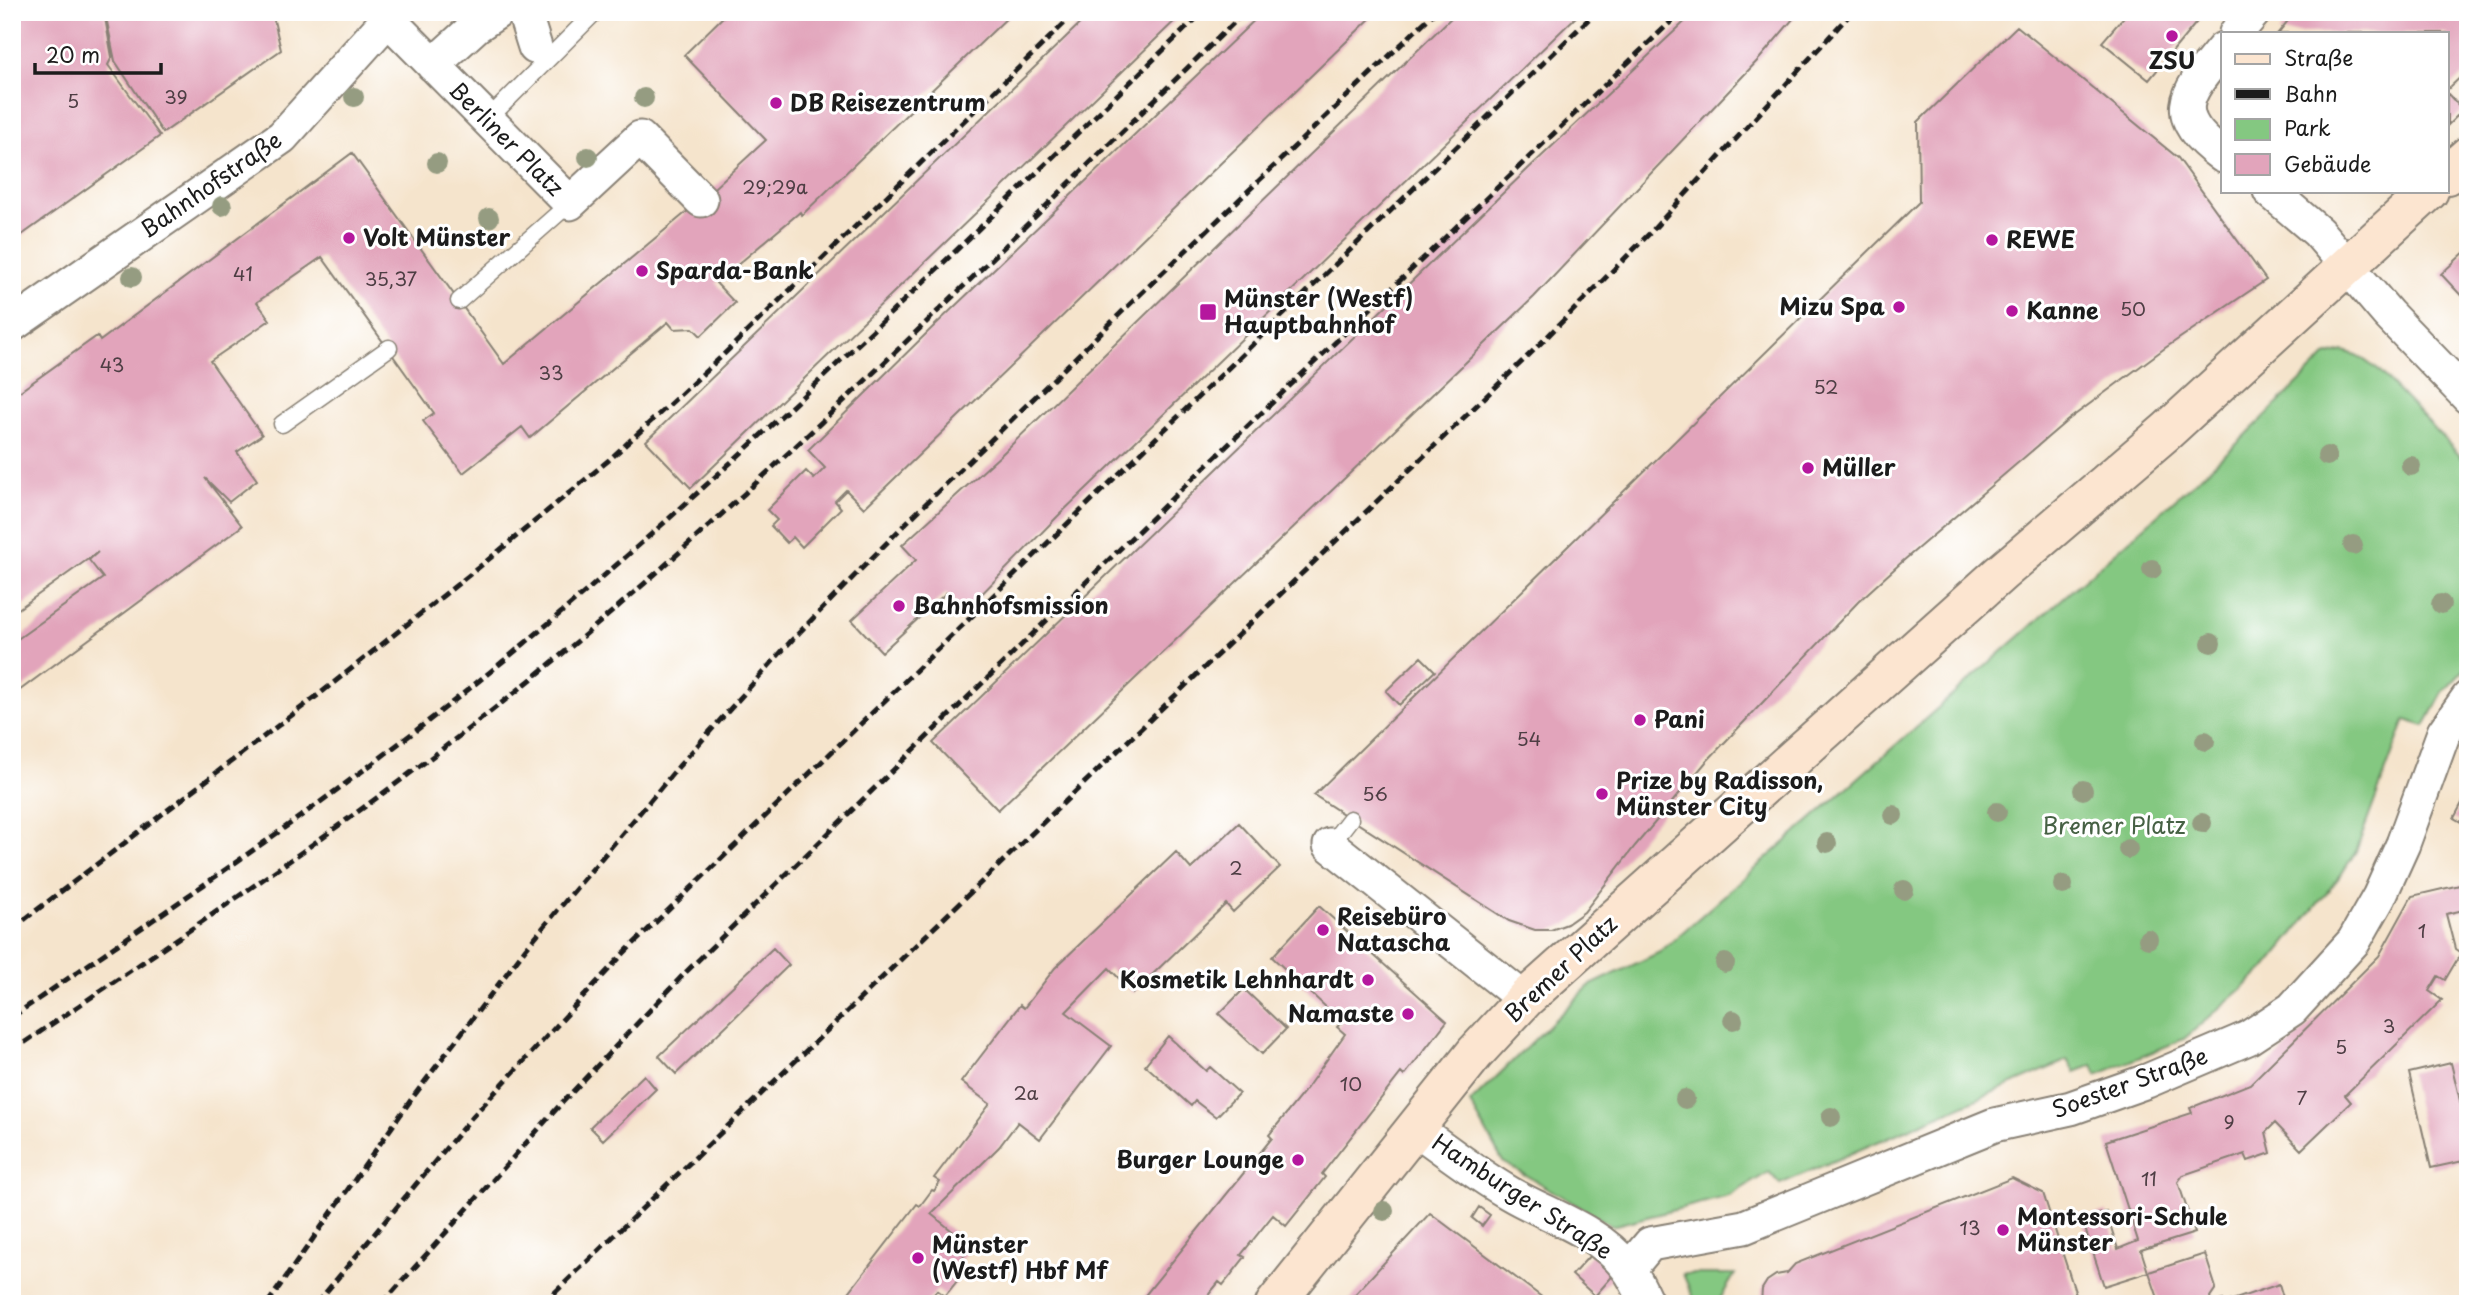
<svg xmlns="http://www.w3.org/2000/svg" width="2480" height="1316" viewBox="0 0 2480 1316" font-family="'Playpen Sans',sans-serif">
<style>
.green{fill:#84c881;stroke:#50724e;stroke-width:2}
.building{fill:#e2a4bb}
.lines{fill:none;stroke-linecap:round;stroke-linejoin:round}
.lane-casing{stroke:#888074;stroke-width:19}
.street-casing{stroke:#888074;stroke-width:37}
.secondary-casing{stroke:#888074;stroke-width:42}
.lane{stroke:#fff;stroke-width:16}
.street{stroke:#fff;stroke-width:33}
.secondary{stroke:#fce5d0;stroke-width:38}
.rail{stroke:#1c1c1c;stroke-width:5;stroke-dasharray:10 5;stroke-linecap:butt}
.tree{fill:#959c81}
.poi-dot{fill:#b5179e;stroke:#fff;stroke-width:2.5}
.labels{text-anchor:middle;stroke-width:6;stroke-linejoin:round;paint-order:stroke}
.number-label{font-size:19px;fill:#4e3e44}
.poi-label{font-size:23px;font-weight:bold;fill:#1c1c1c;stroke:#fff;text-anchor:start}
.street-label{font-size:23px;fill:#1c1c1c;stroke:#fff}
.park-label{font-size:23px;fill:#466144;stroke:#fff}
</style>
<rect width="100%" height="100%" fill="#fff"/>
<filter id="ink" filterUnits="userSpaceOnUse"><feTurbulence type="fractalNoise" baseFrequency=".0143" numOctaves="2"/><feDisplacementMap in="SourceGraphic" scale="14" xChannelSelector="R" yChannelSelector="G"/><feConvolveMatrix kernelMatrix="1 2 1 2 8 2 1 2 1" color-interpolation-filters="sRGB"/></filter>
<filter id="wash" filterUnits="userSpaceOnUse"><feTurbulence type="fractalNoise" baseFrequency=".00686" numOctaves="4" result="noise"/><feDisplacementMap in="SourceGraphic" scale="28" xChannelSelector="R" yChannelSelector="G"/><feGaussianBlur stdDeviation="1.57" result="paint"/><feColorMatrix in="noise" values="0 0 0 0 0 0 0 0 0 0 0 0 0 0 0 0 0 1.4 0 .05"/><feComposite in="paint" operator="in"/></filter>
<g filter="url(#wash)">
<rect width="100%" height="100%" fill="#f5e4cc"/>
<path class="green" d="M2343 351 2357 355 2377 369 2468 464V666L2444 691 2425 726 2405 720 2356 851 2341 875 2264 970 2184 1039 2097 1075 2093 1065 2075 1072 2068 1060 1780 1184 1769 1172 1729 1196 1612 1226 1503 1162 1470 1103 1589 986 1660 952 2136 534 2241 440 2326 356Z
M1683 1274H1735L1717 1304H1696Z"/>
<g id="blocks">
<path class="building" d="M12 12H104L112 57 108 65 160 136 12 242Z
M105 12H272L281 50 163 133 115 61Z
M728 12H1013L802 215 800 212 716 283 735 303 701 336 693 328 674 329 668 322 530 438 522 427 463 473 423 421 434 413 322 257 257 302 270 320 210 361 262 435 237 452 257 480 229 502 205 478 242 526 12 696V643L103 578 89 560 98 552 14 612 12 610V397L97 336 100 341 352 153 504 364 701 200 766 140 684 55Z
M1092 12H1184L691 488 646 441Z
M1263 12H1377L864 508 846 490 835 501 841 508 802 547 793 537 787 543 771 526 777 520 767 510 806 471 814 479 825 468 808 450 931 329Z
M1457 12H1581L1058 516 964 612 946 593 882 652 852 620 916 560 902 545 1002 454Z
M1695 12H1799L1760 58 1534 297 998 810 933 743 1529 168Z
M2128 12H2205L2149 80 2102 42Z
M2295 12H2468V70L2447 90V33H2278Z
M2017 26 2178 158 2266 280 2165 348 2068 420 1903 561 1859 601 1706 762 1635 846 1584 912 1567 924 1551 930H1535L1509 921 1314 795 1919 202 1918 122Z
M2447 93 2463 110 2447 126Z
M2468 249V303L2441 274Z
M1421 657 1435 671 1399 705 1386 691Z
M2468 792V826L2454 818Z
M1239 823 1280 867 1233 912 1226 904 1133 993 1109 968 1066 1012 1111 1046 1040 1139 1018 1122 999 1147 931 1214 971 1246 953 1270 961 1276 945 1296 937 1290 926 1304H840L917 1204 920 1206 932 1190 934 1191 940 1182 934 1178 990 1104 961 1082 1020 1005 1024 1008 1055 968 1176 852 1191 869Z
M2464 884 2468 909 2446 914 2455 949 2461 953 2445 980 2438 976 2429 991 2442 1000 2345 1095 2351 1102 2301 1150 2275 1123 2266 1132 2271 1153 2248 1161 2245 1154 2183 1175 2178 1182 2195 1233 2141 1250 2148 1272 2104 1286 2082 1219 2106 1212 2118 1249 2138 1241 2106 1141 2192 1113 2190 1108 2250 1084 2379 956 2412 896Z
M1319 906 1447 1021 1404 1076 1401 1073 1322 1174 1325 1177 1286 1226 1273 1215 1241 1255 1245 1257 1223 1285 1219 1282 1201 1304H1138L1272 1138 1269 1135 1304 1092 1345 1034 1337 1027 1342 1022 1272 957Z
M773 948 789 965 676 1074 659 1056Z
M1244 989 1286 1029 1262 1054 1219 1014Z
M1168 1036 1206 1071 1210 1067 1239 1093 1216 1117 1195 1101 1191 1106 1145 1065Z
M2451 1063 2468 1134V1160L2431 1168 2409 1073Z
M644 1075 656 1089 603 1140 590 1127Z
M2012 1178 2043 1193 2079 1304H1761L1762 1289 1767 1281 1776 1275 1787 1273 1795 1264Z
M1479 1207 1490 1215 1482 1226 1472 1218Z
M1430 1213 1523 1283 1551 1304H1456L1449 1299 1445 1304H1346Z
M1593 1252 1616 1272 1595 1296 1572 1275Z
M2205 1254 2216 1288 2210 1297 2212 1303 2223 1300 2224 1303 2279 1284 2285 1304H2160L2149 1272Z"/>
</g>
</g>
<g filter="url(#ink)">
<use href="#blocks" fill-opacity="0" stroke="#888074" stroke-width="2"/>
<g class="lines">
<g class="lane-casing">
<path id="lane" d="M487 120 595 12
M459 301 570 203
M282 424 389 348
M1330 845 1350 819"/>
</g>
<g class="street-casing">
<path id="street" d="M386 12 388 19 570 203 640 138 701 200
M524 12 535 47
M2236 33 2254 12
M2223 49C2186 94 2166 114 2223 156
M433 65 476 26 497 12
M2270 191 2318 232 2388 314 2468 397
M12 325 282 137 388 19
M1330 845 1514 991 1526 998
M1416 1129C1447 1151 1476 1174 1509 1193 1548 1216 1596 1229 1626 1266 1635 1277 1641 1291 1647 1304
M1629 1269 1650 1244 1744 1227 1994 1125 2071 1108 2147 1081 2248 1038 2292 1009 2354 941 2379 897 2403 844 2444 732 2468 698"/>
</g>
<g class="secondary-casing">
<path id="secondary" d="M2447 175 2468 156
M1275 1304 1475 1053 1526 998 2001 573 2167 431 2429 191"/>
</g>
<use href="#lane" class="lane"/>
<use href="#street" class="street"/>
<use href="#secondary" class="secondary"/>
<path class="rail" d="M12 929 322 692 483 564 609 460 720 358 1076 12
M12 1017C186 897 363 779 525 643 762 445 980 226 1203 12
M12 1051C218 911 426 773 614 610 833 420 1037 213 1245 12
M267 1304 413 1097 526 948 679 766 792 640 906 523 1127 307 1435 12
M316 1304 472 1117 624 953 1596 12
M382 1304 560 1105 686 972 1164 506 1681 12
M543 1304 1532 352 1651 232 1852 12"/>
</g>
<g class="tree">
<circle cx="354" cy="97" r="10"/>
<circle cx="644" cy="98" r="10"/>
<circle cx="588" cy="157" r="10"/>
<circle cx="437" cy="163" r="10"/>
<circle cx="222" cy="206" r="10"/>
<circle cx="489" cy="218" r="10"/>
<circle cx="132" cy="277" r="10"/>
<circle cx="2327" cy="456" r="10"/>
<circle cx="2411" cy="466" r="10"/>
<circle cx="2353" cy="545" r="10"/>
<circle cx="2152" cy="569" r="10"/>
<circle cx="2441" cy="604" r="10"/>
<circle cx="2211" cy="643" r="10"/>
<circle cx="2205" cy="741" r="10"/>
<circle cx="2083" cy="790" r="10"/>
<circle cx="1997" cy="812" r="10"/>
<circle cx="1893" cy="815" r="10"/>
<circle cx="2202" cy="823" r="10"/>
<circle cx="1827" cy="843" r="10"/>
<circle cx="2128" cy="849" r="10"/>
<circle cx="2063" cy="885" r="10"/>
<circle cx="1904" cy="890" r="10"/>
<circle cx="2148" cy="939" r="10"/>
<circle cx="1725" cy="963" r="10"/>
<circle cx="1733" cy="1020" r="10"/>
<circle cx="1685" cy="1099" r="10"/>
<circle cx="1831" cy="1117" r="10"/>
<circle cx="1384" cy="1211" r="10"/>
</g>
</g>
<g class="poi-dot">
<circle cx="2172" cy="36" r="7"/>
<circle cx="776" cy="103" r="7"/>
<circle cx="349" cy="238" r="7"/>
<circle cx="1992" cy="240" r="7"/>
<circle cx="642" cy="271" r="7"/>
<circle cx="1899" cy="307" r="7"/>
<circle cx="2012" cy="311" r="7"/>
<rect x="1199" y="303" width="18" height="18" rx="3.5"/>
<circle cx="1808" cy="468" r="7"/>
<circle cx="899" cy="606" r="7"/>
<circle cx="1640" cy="720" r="7"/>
<circle cx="1602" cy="794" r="7"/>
<circle cx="1323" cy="930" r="7"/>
<circle cx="1368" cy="980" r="7"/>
<circle cx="1408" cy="1014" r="7"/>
<circle cx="1298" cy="1160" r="7"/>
<circle cx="2003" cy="1230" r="7"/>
<circle cx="918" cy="1258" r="7"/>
</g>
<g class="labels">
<g class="number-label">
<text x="176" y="104">39</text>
<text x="73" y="108">5</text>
<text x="775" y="194">29;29a</text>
<text x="243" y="281">41</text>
<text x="391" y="286">35,37</text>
<text x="2133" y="316">50</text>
<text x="112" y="372">43</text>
<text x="551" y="380">33</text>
<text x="1826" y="394">52</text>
<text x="1529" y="746">54</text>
<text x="1375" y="801">56</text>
<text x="1236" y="875">2</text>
<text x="2422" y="938">1</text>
<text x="2389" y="1033">3</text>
<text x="2341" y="1054">5</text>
<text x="1351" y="1091">10</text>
<text x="1026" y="1100">2a</text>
<text x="2302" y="1105">7</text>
<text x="2229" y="1129">9</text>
<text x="2149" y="1186">11</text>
<text x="1970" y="1235">13</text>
</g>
<g class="poi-label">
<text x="2172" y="69" text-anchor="middle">ZSU</text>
<text x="790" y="111">DB Reisezentrum</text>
<text x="363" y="246">Volt Münster</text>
<text x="2006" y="248">REWE</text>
<text x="656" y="279">Sparda-Bank</text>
<text x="1224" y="307">Münster (Westf)<tspan x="1224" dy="26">Hauptbahnhof</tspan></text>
<text x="1885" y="315" text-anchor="end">Mizu Spa</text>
<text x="2026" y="319">Kanne</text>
<text x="1822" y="476">Müller</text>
<text x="913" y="614">Bahnhofsmission</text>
<text x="1654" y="728">Pani</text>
<text x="1616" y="789">Prize by Radisson,<tspan x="1616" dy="26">Münster City</tspan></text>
<text x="1337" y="925">Reisebüro<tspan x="1337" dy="26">Natascha</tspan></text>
<text x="1354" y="988" text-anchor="end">Kosmetik Lehnhardt</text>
<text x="1394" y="1022" text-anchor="end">Namaste</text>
<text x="1284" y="1168" text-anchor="end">Burger Lounge</text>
<text x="2017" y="1225">Montessori-Schule<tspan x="2017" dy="26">Münster</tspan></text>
<text x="932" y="1253">Münster<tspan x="932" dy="26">(Westf) Hbf Mf</tspan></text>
</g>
<g class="street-label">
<text transform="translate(506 139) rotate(45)" y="8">Berliner Platz</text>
<text transform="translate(211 185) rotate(-35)" y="8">Bahnhofstraße</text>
<text transform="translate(1561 969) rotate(-43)" y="8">Bremer Platz</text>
<text transform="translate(2130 1083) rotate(-20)" y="8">Soester Straße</text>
<text transform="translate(1522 1197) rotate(33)" y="8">Hamburger Straße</text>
</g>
<g class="park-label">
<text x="2114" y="834">Bremer Platz</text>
</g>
</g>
<rect width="2480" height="1316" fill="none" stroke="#fff" stroke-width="42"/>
<rect x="2221" y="32" width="228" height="161" fill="#ffffff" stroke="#a4a4a4" stroke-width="2"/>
<rect x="2235" y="54" width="35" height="10" fill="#fce5d0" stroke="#a4a4a4" stroke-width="2"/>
<text x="2284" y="66" font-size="21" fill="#1c1c1c">Straße</text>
<rect x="2235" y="89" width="35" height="10" fill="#1c1c1c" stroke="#a4a4a4" stroke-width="2"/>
<text x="2284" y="102" font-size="21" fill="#1c1c1c">Bahn</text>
<rect x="2235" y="119" width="35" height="21" fill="#84c881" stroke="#a4a4a4" stroke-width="2"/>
<text x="2284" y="136" font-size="21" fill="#1c1c1c">Park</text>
<rect x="2235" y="154" width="35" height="21" fill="#e2a4bb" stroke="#a4a4a4" stroke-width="2"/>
<text x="2284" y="172" font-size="21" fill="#1c1c1c">Gebäude</text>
<path d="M35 63v10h126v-10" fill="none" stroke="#1c1c1c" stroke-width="3.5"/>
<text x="46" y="63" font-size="21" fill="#1c1c1c" stroke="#ffffff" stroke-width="5" paint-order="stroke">20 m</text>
</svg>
